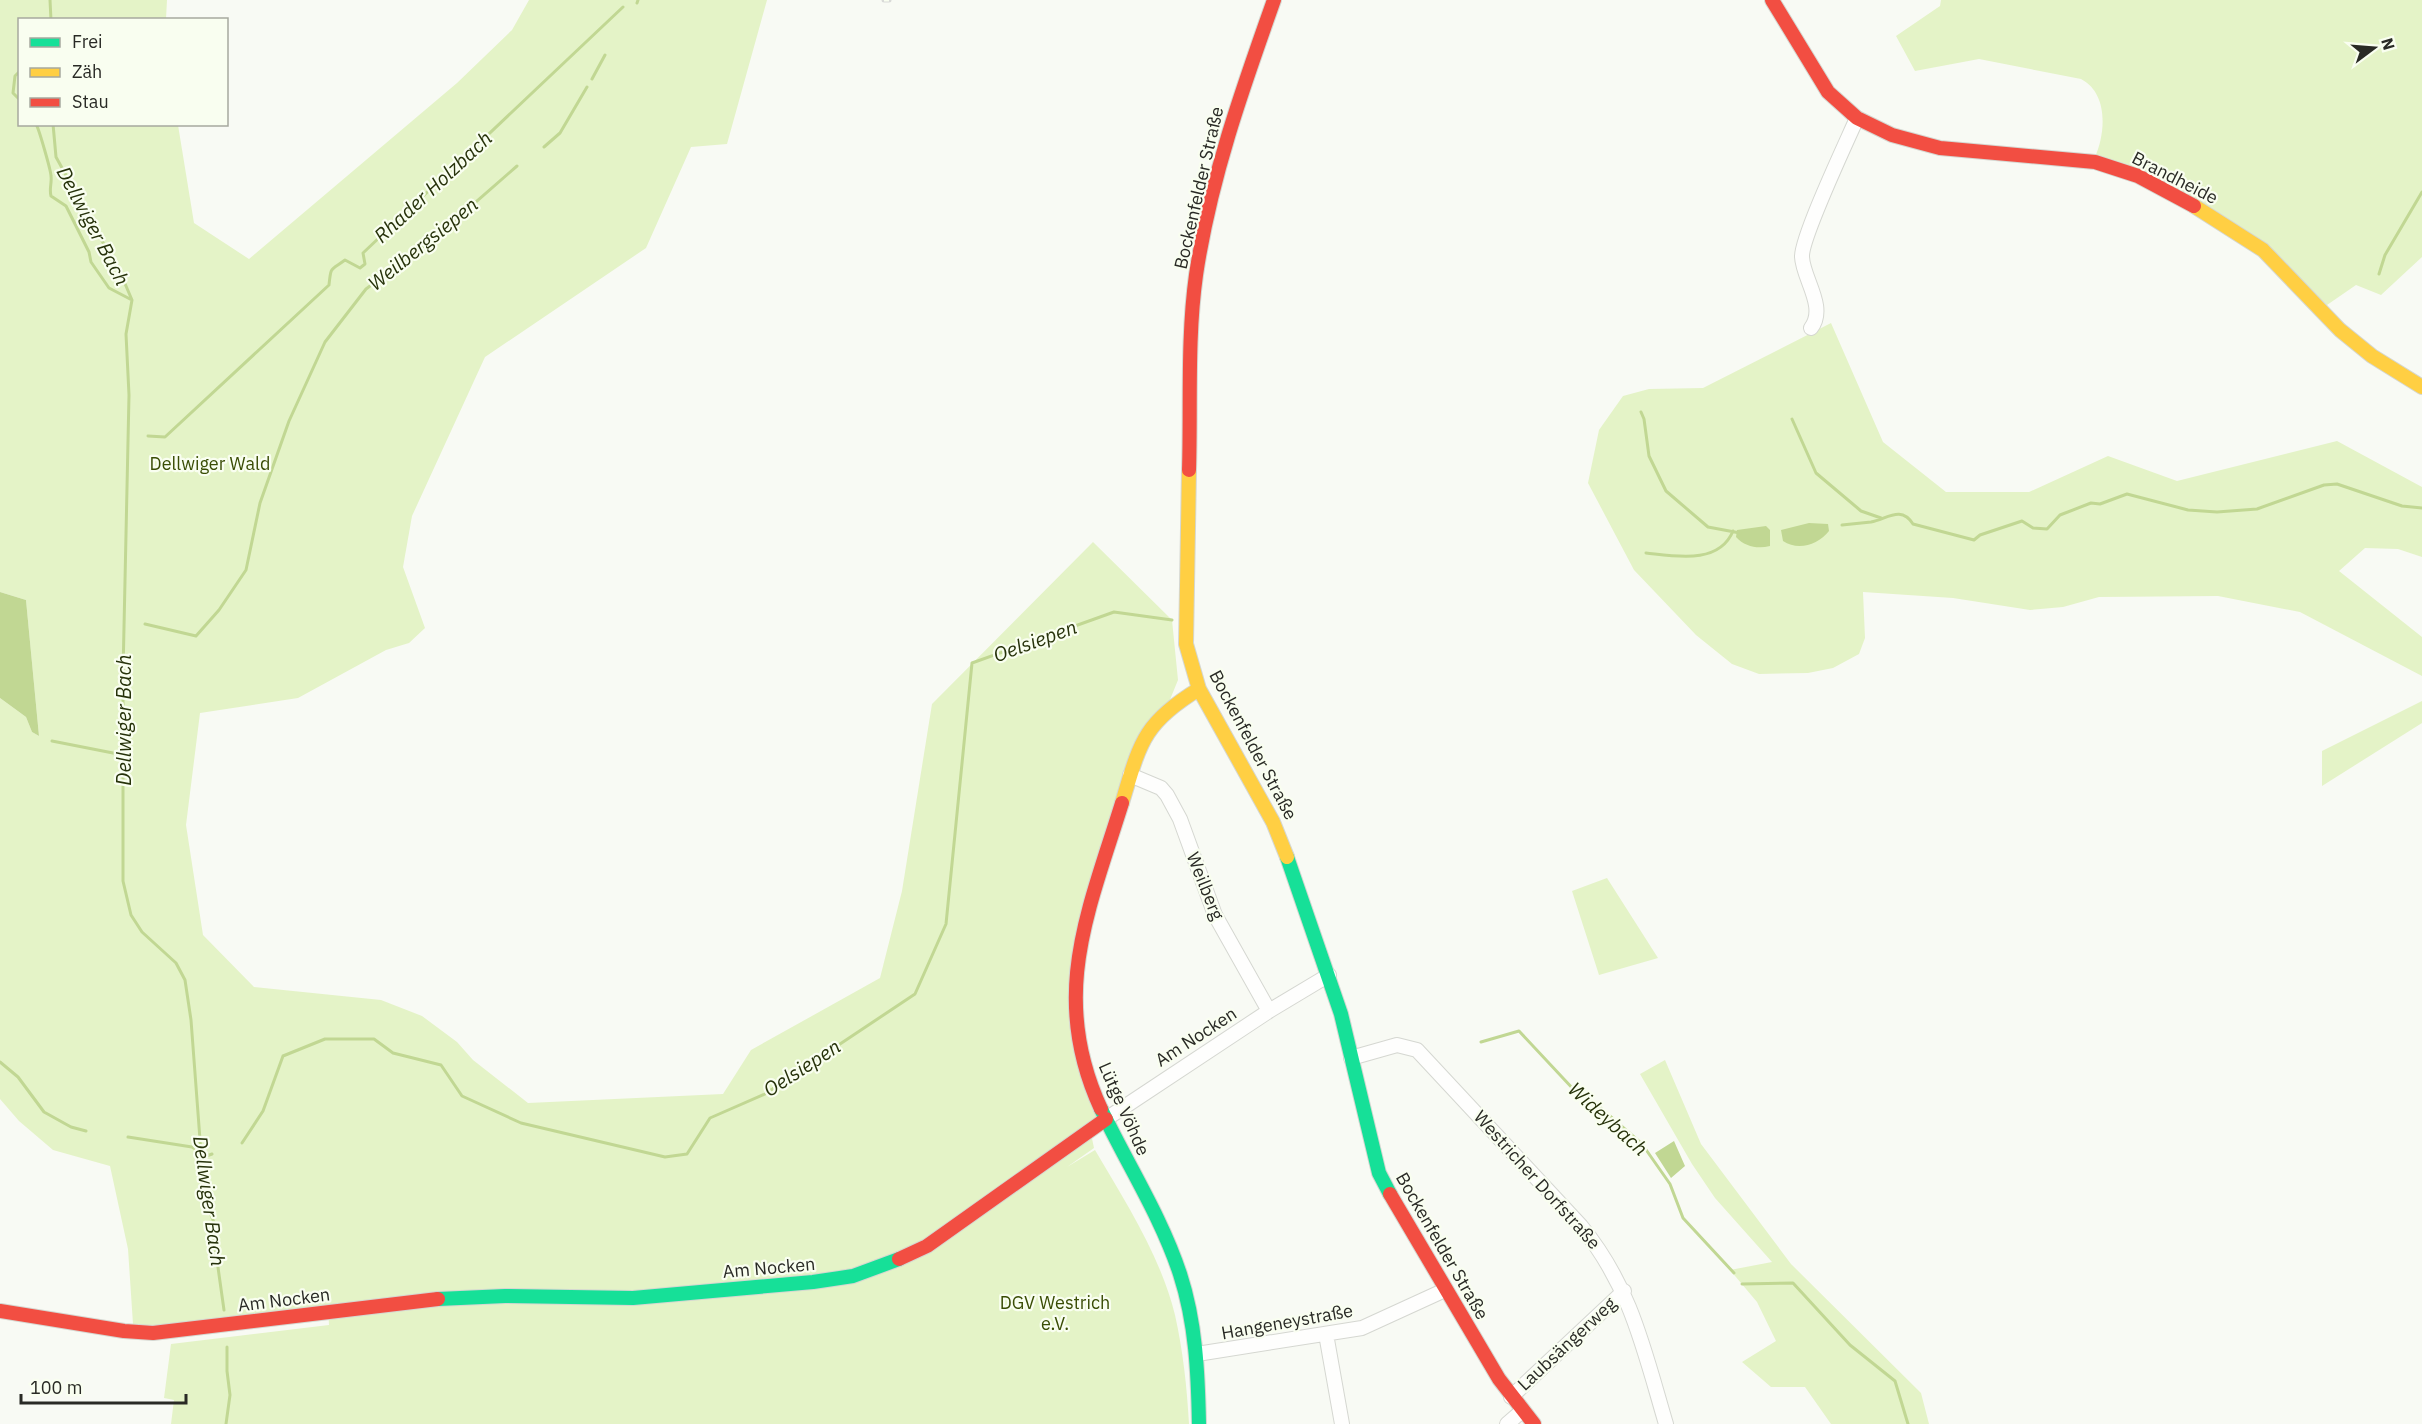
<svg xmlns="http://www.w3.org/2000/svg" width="2422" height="1424" viewBox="0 0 2422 1424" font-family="'IBM Plex Sans',sans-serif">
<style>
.green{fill:#e4f3c7}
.water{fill:#c1d793}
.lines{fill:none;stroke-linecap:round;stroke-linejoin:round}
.stream{stroke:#c1d793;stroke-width:3}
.street-casing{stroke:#d5d7d1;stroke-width:16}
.fast-casing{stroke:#d5d7d1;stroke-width:16}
.slow-casing{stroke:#d5d7d1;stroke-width:16}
.jam-casing{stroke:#d5d7d1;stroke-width:16}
.street{stroke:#fefefd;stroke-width:14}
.fast{stroke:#16e098;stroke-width:14}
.slow{stroke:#ffcf43;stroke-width:14}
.jam{stroke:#f24e42;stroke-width:14}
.rail-casing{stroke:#d9dad8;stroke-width:5}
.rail{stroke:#f9fef0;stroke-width:3;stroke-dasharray:9;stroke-linecap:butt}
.labels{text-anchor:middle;stroke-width:4.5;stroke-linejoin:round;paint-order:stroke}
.street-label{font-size:18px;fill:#292a25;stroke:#f9fef0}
.park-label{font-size:18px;fill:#3a4d05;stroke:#f9fef0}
.water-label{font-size:20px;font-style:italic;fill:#26320a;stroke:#f9fef0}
</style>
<rect width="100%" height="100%" fill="#f8faf4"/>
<path class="green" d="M0 0H167L166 19 20 20V124L178 125 194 223 249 259 457 83 512 30 529 0H767L727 144 691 147 646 248 485 357 412 516 403 567 425 628 409 643 386 650 298 698 200 713 186 825 203 935 254 987 381 1000 422 1016 457 1042 473 1060 528 1103 723 1094 751 1050 880 978 902 891 932 704 1093 542 1172 620 1178 680 1167 707 1148 728 1093 896 1074 1009 1106 1119 1090 1129 1094 1148 1067 1167 1095 1150C1125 1201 1161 1257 1175 1315 1183 1351 1187 1387 1189 1424H171L174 1400 164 1398 171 1344 329 1325 328 1307 152 1327 133 1324 128 1249 110 1166 53 1150 19 1121 0 1099V698L26 717 32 732 39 736 26 600 0 592Z
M1941 0H2422V257L2381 295 2356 285 2327 305 2285 264 2095 157C2106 132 2108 93 2081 79L1979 59 1915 71 1896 36 1940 6Z
M1831 323 1883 442 1946 492H2029L2108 456 2177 481 2337 441 2422 487V557L2398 549 2365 548 2339 571 2422 637V676L2300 612 2218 596 2099 597 2063 607 2030 610 1953 598 1863 592 1865 638 1859 654 1833 668 1808 673 1759 674 1732 664 1696 635 1634 570 1588 483 1599 430 1623 396 1649 389 1703 388Z
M2422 701V723L2322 786V751Z
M1607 878 1658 958 1599 975 1572 891Z
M1665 1060 1701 1144 1791 1264 1921 1393 1929 1424H1831L1805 1387H1771L1742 1362 1776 1341 1757 1302 1730 1270 1772 1262 1715 1198 1692 1164 1640 1074Z"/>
<path class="water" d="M1809 523 1828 524 1829 531C1818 545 1798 551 1783 541L1781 530Z
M1766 526 1770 530V546C1758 549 1745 547 1736 537L1737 530Z
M0 592 26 600 39 736 32 732 26 717 0 698Z
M1674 1141 1685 1166 1671 1178 1655 1153Z"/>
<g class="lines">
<path class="stream" d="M50 0 51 20
M637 3 638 0
M20 71 15 76 13 93 20 100
M592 79 605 55
M36 124C39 129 51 171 51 176 52 183 49 189 51 196L66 206 89 252 91 262 109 288 130 299
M53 124 56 157 123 279 132 300 126 334 129 395 123 674V881L131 915 142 932 176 963 185 980 191 1020 201 1153 207 1206 216 1227 214 1239 224 1310
M544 147 560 133 587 87
M2379 274 2385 255 2422 192
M1641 412 1644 419 1649 456 1666 491 1708 527 1740 533
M1792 419 1816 473 1861 511 1881 518
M148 436 165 437 329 285C331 266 330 271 345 260L360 268 365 264 363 253 623 7
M1842 525C1852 524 1862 523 1871 522 1887 519 1901 505 1913 524L1974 540 1980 535 2022 521 2033 528 2047 529 2060 515 2091 503 2100 504 2127 494 2188 510 2217 512 2257 509 2324 485 2337 484 2402 506 2422 508
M1646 553C1675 556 1719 565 1733 531
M145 624 196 636 219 610 246 570 260 503 289 421 325 342 366 289 437 236 517 166
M52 741 113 753
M1481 1042 1519 1031 1576 1092 1596 1104 1642 1144 1670 1184 1683 1218 1734 1273
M0 1062 18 1077 44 1112 71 1127 86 1131
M128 1137 192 1147 201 1153
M242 1143 263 1111 283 1056 325 1039H374L393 1053 441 1065 462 1096 521 1123 665 1157 687 1154 710 1118 765 1094 915 994 946 924 972 663 1114 612 1172 620
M201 1158 212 1154
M1742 1284 1793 1283 1850 1345 1895 1381 1908 1424
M226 1424 230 1395 227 1371V1347"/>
<g class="street-casing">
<path id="street" d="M1811 328C1827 307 1803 279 1802 257 1801 238 1847 141 1857 118
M1130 775 1161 788 1167 795 1180 819 1215 915 1269 1011
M1351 1058 1397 1045 1417 1050 1581 1226C1631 1287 1644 1350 1666 1424
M1106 1119 1269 1011 1329 975
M1326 1334 1342 1424
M1197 1354 1362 1328 1445 1290
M1511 1397 1624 1291
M1507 1424 1522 1411"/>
</g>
<g class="fast-casing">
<path id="fast" d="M1287 857 1341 1014 1379 1173 1390 1194
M1101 1109C1127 1164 1161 1216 1180 1274 1196 1323 1198 1374 1199 1424
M438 1299 505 1296 633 1298 813 1282 853 1276 899 1259"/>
</g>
<g class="slow-casing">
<path id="slow" d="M2194 206 2263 250 2340 330 2372 356 2422 387
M1189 470 1186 644 1199 689 1273 822 1287 857
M1122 803C1140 743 1143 723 1199 689"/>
</g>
<g class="jam-casing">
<path id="jam" d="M1772 0 1828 92 1857 118 1892 135 1940 148 2095 162 2138 176 2194 206
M1189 470C1191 406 1187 339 1196 275 1210 180 1242 90 1274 0
M1101 1109C1049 997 1088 912 1122 803
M1390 1194 1499 1379 1534 1424
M899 1259 927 1246 1106 1119
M0 1311 124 1331 153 1333 438 1299"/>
</g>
<use href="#street" class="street"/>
<use href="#fast" class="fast"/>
<use href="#slow" class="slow"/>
<use href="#jam" class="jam"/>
<g class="rail-casing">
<path id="rail" d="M884 0H889"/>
</g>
<use href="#rail" class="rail"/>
</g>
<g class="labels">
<g class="street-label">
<text transform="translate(2175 178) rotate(27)" y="6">Brandheide</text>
<text transform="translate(1199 188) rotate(-77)" y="6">Bockenfelder Straße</text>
<text transform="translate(1253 745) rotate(62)" y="6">Bockenfelder Straße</text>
<text transform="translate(1205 886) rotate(68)" y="6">Weilberg</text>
<text transform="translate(1196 1037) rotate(-33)" y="6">Am Nocken</text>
<text transform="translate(1124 1109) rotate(66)" y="6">Lütge Vöhde</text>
<text transform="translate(1537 1180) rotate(48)" y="6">Westricher Dorfstraße</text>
<text transform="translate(1442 1246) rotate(60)" y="6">Bockenfelder Straße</text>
<text transform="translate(769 1268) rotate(-5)" y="6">Am Nocken</text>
<text transform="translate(284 1300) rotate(-7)" y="6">Am Nocken</text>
<text transform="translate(1287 1322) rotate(-10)" y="6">Hangeneystraße</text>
<text transform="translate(1567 1344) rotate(-43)" y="6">Laubsängerweg</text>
</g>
<g class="park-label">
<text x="210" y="470">Dellwiger Wald</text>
<text x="1055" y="1309">DGV Westrich<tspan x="1055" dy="21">e.V.</tspan></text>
</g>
<g class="water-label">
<text transform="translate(433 187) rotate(-43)" y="7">Rhader Holzbach</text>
<text transform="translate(93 226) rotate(62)" y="7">Dellwiger Bach</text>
<text transform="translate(423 244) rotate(-39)" y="7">Weilbergsiepen</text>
<text transform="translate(1035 641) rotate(-20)" y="7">Oelsiepen</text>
<text transform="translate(124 720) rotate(-90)" y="7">Dellwiger Bach</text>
<text transform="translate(802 1068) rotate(-33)" y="7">Oelsiepen</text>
<text transform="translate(1608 1119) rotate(42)" y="7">Wideybach</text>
<text transform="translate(209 1201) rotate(82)" y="7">Dellwiger Bach</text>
</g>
</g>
<rect x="18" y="18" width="210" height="108" fill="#f9fef0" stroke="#a6a99f" stroke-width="1.5"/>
<rect x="30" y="38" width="30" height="9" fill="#16e098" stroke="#a6a99f" stroke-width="1.5"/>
<text x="72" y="48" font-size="18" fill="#292a25">Frei</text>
<rect x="30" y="68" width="30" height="9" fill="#ffcf43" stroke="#a6a99f" stroke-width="1.5"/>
<text x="72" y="78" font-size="18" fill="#292a25">Zäh</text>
<rect x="30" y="98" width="30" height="9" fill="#f24e42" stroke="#a6a99f" stroke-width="1.5"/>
<text x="72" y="108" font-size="18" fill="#292a25">Stau</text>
<g transform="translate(2374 48) rotate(74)" stroke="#f9fef0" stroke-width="4.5" paint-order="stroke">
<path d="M0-4.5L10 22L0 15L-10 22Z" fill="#292a25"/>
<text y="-9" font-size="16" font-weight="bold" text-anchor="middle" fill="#292a25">N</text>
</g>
<path d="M21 1394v9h165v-9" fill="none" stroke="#292a25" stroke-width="3"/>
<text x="30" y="1394" font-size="18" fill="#292a25" stroke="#f9fef0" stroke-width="4.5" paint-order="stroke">100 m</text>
</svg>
